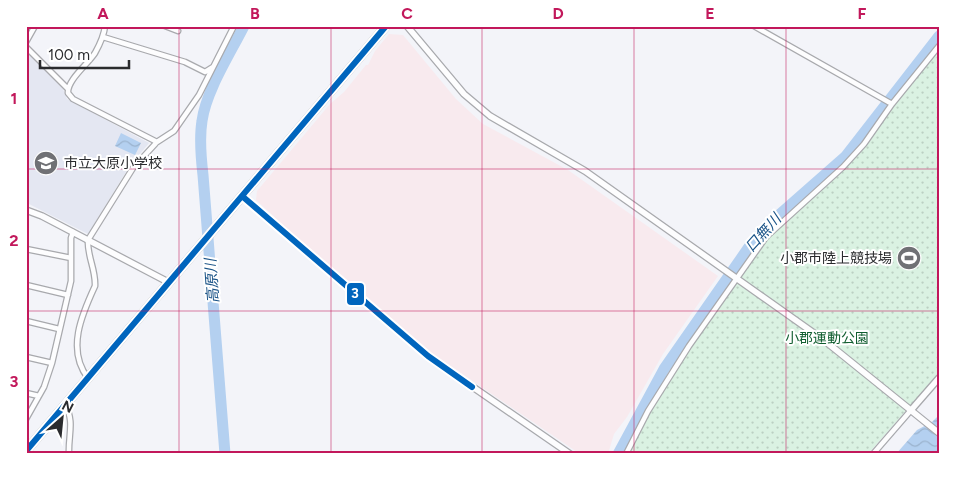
<svg xmlns="http://www.w3.org/2000/svg" width="965" height="480" viewBox="0 0 965 480" font-family="Figtree,'Noto Sans JP',sans-serif">
<style>
.commercial{fill:#f8eaee}
.built{fill:#e4e7f2}
.park{fill:url(#park-dots)}
.water{fill:url(#water-waves)}
.lines{fill:none;stroke-linecap:round;stroke-linejoin:round}
.river{stroke:#b4d0f0;stroke-width:11}
.minor-casing{stroke:#a8a9ad;stroke-width:7}
.tertiary-casing{stroke:#a8a9ad;stroke-width:8}
.primary-casing{stroke:#a8a9ad;stroke-width:10}
.minor{stroke:#fdfdfe;stroke-width:4.5}
.tertiary{stroke:#fdfdfe;stroke-width:5.5}
.primary{stroke:#fdfdfe;stroke-width:8}
.bus-1-casing{stroke:#fff;stroke-width:10}
.bus-1{stroke:#0065bd;stroke-width:6}
.grid{fill:none;stroke:#c2185b;stroke-width:1;stroke-opacity:0.55}
.labels{text-anchor:middle;stroke-width:4;stroke-linejoin:round;paint-order:stroke}
.poi-label{font-size:14px;fill:#2a2b2e;stroke:#fff;text-anchor:start}
.park-label{font-size:14px;fill:#115e30;stroke:#fff}
.water-label{font-size:15px;font-style:italic;fill:#1a5387;stroke:#fff}
.line-badge{stroke:#fff;stroke-width:2}
.badge-label{font-size:14px;text-anchor:middle;font-weight:bold;fill:#fff}
.neatline{fill:none;stroke:#c2185b;stroke-width:2}
.grid-label{font-size:16px;text-anchor:middle;font-weight:bold;fill:#c2185b}
</style>
<defs>
<pattern id="park-dots" width="8" height="8" patternUnits="userSpaceOnUse" patternTransform="scale(1.25)"><rect width="8" height="8" fill="#daf2e2"/><path d="M2 2h.1M6 6h.1" fill="none" stroke="#bbd0c2" stroke-width="1.8" stroke-linecap="round"/></pattern>
<pattern id="water-waves" width="16" height="10" patternUnits="userSpaceOnUse" patternTransform="scale(1.25)"><rect width="16" height="10" fill="#b4d0f0"/><path d="M0 5q4-4 8 0t8 0" fill="none" stroke="#9bb3ce"/></pattern>
</defs>
<rect width="100%" height="100%" fill="#f3f4f9"/>
<path class="commercial" d="M389 34 403 35 456 99 483 124 568 170 718 276 663 354 627 417 614 434 608 454H580L430 352 311 251 256 200 257 191 330 104 344 92 366 65H368L375 51Z"/>
<path class="built" d="M26 50 63 89 67 99 149 143 129 167 88 234 27 203 26 205Z"/>
<path class="park" d="M939 50V373L868 454H629L643 423 689 347 764 243 864 147 897 101Z"/>
<path class="water" d="M121 133 141 143 135 155 115 146Z
M939 415V454H896L917 430 932 422Z"/>
<g class="lines">
<path class="river" d="M225 454 203 175C201 158 199 139 202 121 206 91 230 54 244 26
M618 454 664 369 749 247 770 223 845 157 939 36"/>
<g class="minor-casing">
<path id="minor" d="M105 26C104 36 100 44 95 53 88 64 67 80 68 93L73 99 157 142
M165 26 178 31
M754 26 892 104
M103 37 185 62 205 72 213 67
M26 42 35 26
M26 47 68 89
M26 249 71 258
M26 285 68 295
M26 321 59 329
M26 357 52 363
M88 378C66 350 82 314 95 286 96 270 87 256 88 240L133 168 157 142 174 131 199 95 234 26
M26 393 39 396
M65 405C75 421 68 436 69 454
M26 419 44 387 52 363 71 281V238L73 232
M626 454 648 411 689 346 766 237 843 167 864 144 892 104 939 46
M873 454 912 409"/>
</g>
<g class="tertiary-casing">
<path id="tertiary" d="M407 26 464 94 490 116 585 171 825 341 939 433
M242 196 428 356 570 454
M26 210 42 216 168 282
M912 409 939 378"/>
</g>
<g class="primary-casing">
<path id="primary" d="M26 451 386 26"/>
</g>
<use href="#minor" class="minor"/>
<use href="#tertiary" class="tertiary"/>
<use href="#primary" class="primary"/>
<g class="bus-1-casing">
<path id="bus-1" d="M242 196 428 356 472 387
M26 451 386 26"/>
</g>
<use href="#bus-1" class="bus-1"/>
</g>
<path class="grid" d="M179 26V454M331 26V454M482 26V454M634 26V454M786 26V454M26 169H939M26 311H939"/>
<defs>
<g id="school-disc" transform="scale(1.25)"><circle r="9.5" fill="#707175" stroke="#fff"/><path d="M0-5L7-2L0 1L-7-2ZM-4 1L0 2.5L4 1V4Q0 6-4 4Z" fill="#fff"/></g>
<g id="stadium-disc" transform="scale(1.25)"><circle r="9.5" fill="#707175" stroke="#fff"/><path d="M0-5a6.5 5 0 1 0 0 10a6.5 5 0 1 0 0-10ZM-3.5-1.8h7v3.6h-7Z" fill="#fff"/></g>
</defs>
<g fill-rule="evenodd">
<use href="#school-disc" x="46" y="163"/>
<use href="#stadium-disc" x="909" y="258"/>
</g>
<g class="labels">
<g class="poi-label">
<text x="64" y="168">市立大原小学校</text>
<text x="892" y="263" text-anchor="end">小郡市陸上競技場</text>
</g>
<g class="park-label">
<text x="827" y="343">小郡運動公園</text>
</g>
<g class="water-label">
<text transform="translate(763 233) rotate(-48)" y="5">口無川</text>
<text transform="translate(212 281) rotate(-94)" y="5">高原川</text>
</g>
</g>
<rect class="line-badge" x="346" y="282" width="19" height="24" rx="5" fill="#0065bd"/>
<g class="badge-label">
<text x="355" y="298">3</text>
</g>
<rect width="965" height="480" fill="none" stroke="#ffffff" stroke-width="55"/>
<g transform="translate(62 418) rotate(27)" stroke="#ffffff" stroke-width="4" paint-order="stroke">
<path d="M0-4L9 19L0 12L-9 19Z" fill="#2a2b2e"/>
<text y="-8" font-size="14" font-weight="bold" text-anchor="middle" fill="#2a2b2e">N</text>
</g>
<path d="M40 60v8h89v-8" fill="none" stroke="#2a2b2e" stroke-width="2.5"/>
<text x="48" y="60" font-size="15" fill="#2a2b2e" stroke="#ffffff" stroke-width="4" paint-order="stroke">100 m</text>
<rect x="28" y="28" width="910" height="424" class="neatline"/>
<g class="grid-label">
<text x="103" y="19">A</text>
<text x="255" y="19">B</text>
<text x="407" y="19">C</text>
<text x="558" y="19">D</text>
<text x="710" y="19">E</text>
<text x="862" y="19">F</text>
<text x="14" y="104">1</text>
<text x="14" y="246">2</text>
<text x="14" y="387">3</text>
</g>
</svg>
